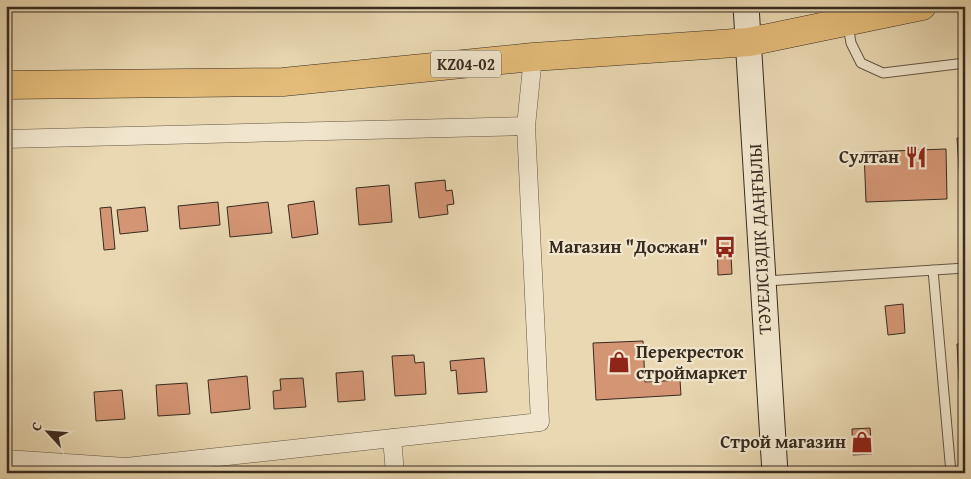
<svg xmlns="http://www.w3.org/2000/svg" width="971" height="479" viewBox="0 0 971 479" font-family="'Gentium Book Plus',serif">
<style>
.building{fill:#d49574;stroke:#372b20}
.lines{fill:none;stroke-linecap:round;stroke-linejoin:round}
.lane-casing{stroke:#645644;stroke-width:11}
.street-casing{stroke:#645644;stroke-width:19}
.secondary-casing{stroke:#372b20;stroke-width:27}
.primary-casing{stroke:#372b20;stroke-width:29}
.lane{stroke:#f1e6cd;stroke-width:9}
.street{stroke:#f1e6cd;stroke-width:18}
.secondary{stroke:#f1e6cd;stroke-width:25}
.primary{stroke:#e4bc79;stroke-width:28}
.labels{text-anchor:middle;stroke-width:4.5;stroke-linejoin:round;paint-order:stroke}
.shield{fill:#f1e6cd;stroke:#6f6354;stroke-width:1}
.shield-label{font-size:16px;font-weight:bold;fill:#372b20}
.poi-label{font-size:18px;font-weight:bold;fill:#372b20;stroke:#f1e6cd;text-anchor:end}
.street-label{font-size:18px;fill:#372b20;stroke:#f1e6cd}
</style>
<rect width="100%" height="100%" fill="#e9d8b2"/>
<filter id="stains"><feTurbulence type="fractalNoise" baseFrequency=".004" numOctaves="4"/><feColorMatrix values="0 0 0 0 .2 0 0 0 0 .09 0 0 0 0 .02 0 0 0 .5 -.17"/></filter>
<radialGradient id="worn" r=".72"><stop offset=".6" stop-color="#630" stop-opacity="0"/><stop offset="1" stop-color="#630" stop-opacity=".3"/></radialGradient>
<path class="building" d="M965 137V199H961L957 138Z
M946 149 947 199 866 202 864 152Z
M445 180 446 191 452 190 454 204 447 205 448 214 419 218 415 183Z
M389 185 392 222 359 225 356 188Z
M314 201 318 234 292 238 288 205Z
M218 202 220 225 180 229 178 206Z
M268 202 272 233 230 237 227 207Z
M111 207 115 249 104 250 100 208Z
M145 207 148 231 120 234 117 210Z
M730 239 732 274 718 275 717 240Z
M903 304 905 333 888 335 885 306Z
M643 341 645 382 680 380 681 395 596 400 593 343Z
M957 344H965V380L959 381Z
M414 355 415 363 424 362 426 394 395 396 392 356Z
M484 358 487 392 458 394 456 370 451 371 450 361Z
M363 371 365 400 338 402 336 373Z
M247 376 250 409 211 413 208 380Z
M303 378 306 407 274 409 273 391 281 390 280 379Z
M187 383 190 414 158 416 156 385Z
M122 390 125 419 96 421 94 392Z
M870 428 872 454 853 455 852 429Z"/>
<g class="lines">
<g class="lane-casing">
<path id="lane" d="M848 25 851 43 861 63 883 73 965 63
M933 270 951 473
M766 281 965 268"/>
</g>
<g class="street-casing">
<path id="street" d="M526 126 533 57
M6 139 526 126 540 422 126 467 6 459
M392 438 395 473"/>
</g>
<g class="secondary-casing">
<path id="secondary" d="M746 6 775 473"/>
</g>
<g class="primary-casing">
<path id="primary" d="M6 85 283 82 533 57 749 42 922 6"/>
</g>
<use href="#lane" class="lane"/>
<use href="#street" class="street"/>
<use href="#secondary" class="secondary"/>
<use href="#primary" class="primary"/>
</g>
<defs>
<g id="restaurant-bare" transform="scale(1.725)"><path d="M-5-6h1v4h1v-4h1v4h1v-4h1v5L-1.5 .5V6h-2V.5L-5-1ZM5-6V6H3V1.5H1.5Q1.5-4 5-6Z" fill="#8f2418" stroke="#f1e6cd" stroke-width="2.5" paint-order="stroke"/></g>
<g id="bus-bare" transform="scale(1.725)"><path d="M-5-6H5V4H4V6H2V4H-2V6H-4V4H-5ZM-3.5-4V0h7V-4ZM-3.5 1.2v1.5H-2V1.2ZM2 1.2v1.5H3.5V1.2Z" fill="#8f2418" stroke="#f1e6cd" stroke-width="2.5" paint-order="stroke"/></g>
<g id="shop-bare" transform="scale(1.725)"><path d="M-5-2.5h2.3a2.7 3.5 0 0 1 5.4 0H5L5.5 6h-11ZM-1.5-2.5h3a1.5 2.3 0 0 0-3 0Z" fill="#8f2418" stroke="#f1e6cd" stroke-width="2.5" paint-order="stroke"/></g>
</defs>
<g fill-rule="evenodd">
<use href="#restaurant-bare" x="916" y="157"/>
<use href="#bus-bare" x="725" y="247"/>
<use href="#shop-bare" x="619" y="362"/>
<use href="#shop-bare" x="862" y="442"/>
</g>
<g class="labels">
<rect class="shield" x="431" y="50.5" width="70" height="27" rx="4"/>
<g class="shield-label">
<text x="466" y="70">KZ04-02</text>
</g>
<g class="poi-label">
<text x="899" y="163">Султан</text>
<text x="708" y="253">Магазин "Досжан"</text>
<text x="636" y="358" text-anchor="start">Перекресток<tspan x="636" dy="21">строймаркет</tspan></text>
<text x="846" y="448">Строй магазин</text>
</g>
<g class="street-label">
<text transform="translate(760 239) rotate(-93)" y="6">ТӘУЕЛСІЗДІК ДАҢҒЫЛЫ</text>
</g>
</g>
<rect width="971" height="479" fill="none" stroke="#e9d8b2" stroke-width="25"/>
<rect x="8" y="8" width="956" height="464" fill="none" stroke="#372b20" stroke-width="2.5"/>
<rect x="12" y="12" width="946" height="454" fill="none" stroke="#372b20"/>
<g transform="translate(48 432) rotate(296)" stroke="#f1e6cd" stroke-width="4" paint-order="stroke">
<path d="M0-4L9 19L0 12L-9 19Z" fill="#372b20"/>
<text y="-8" font-size="14" font-weight="bold" text-anchor="middle" fill="#372b20">С</text>
</g>
<rect width="100%" height="100%" filter="url(#stains)"/>
<rect width="100%" height="100%" fill="url(#worn)"/>
</svg>
